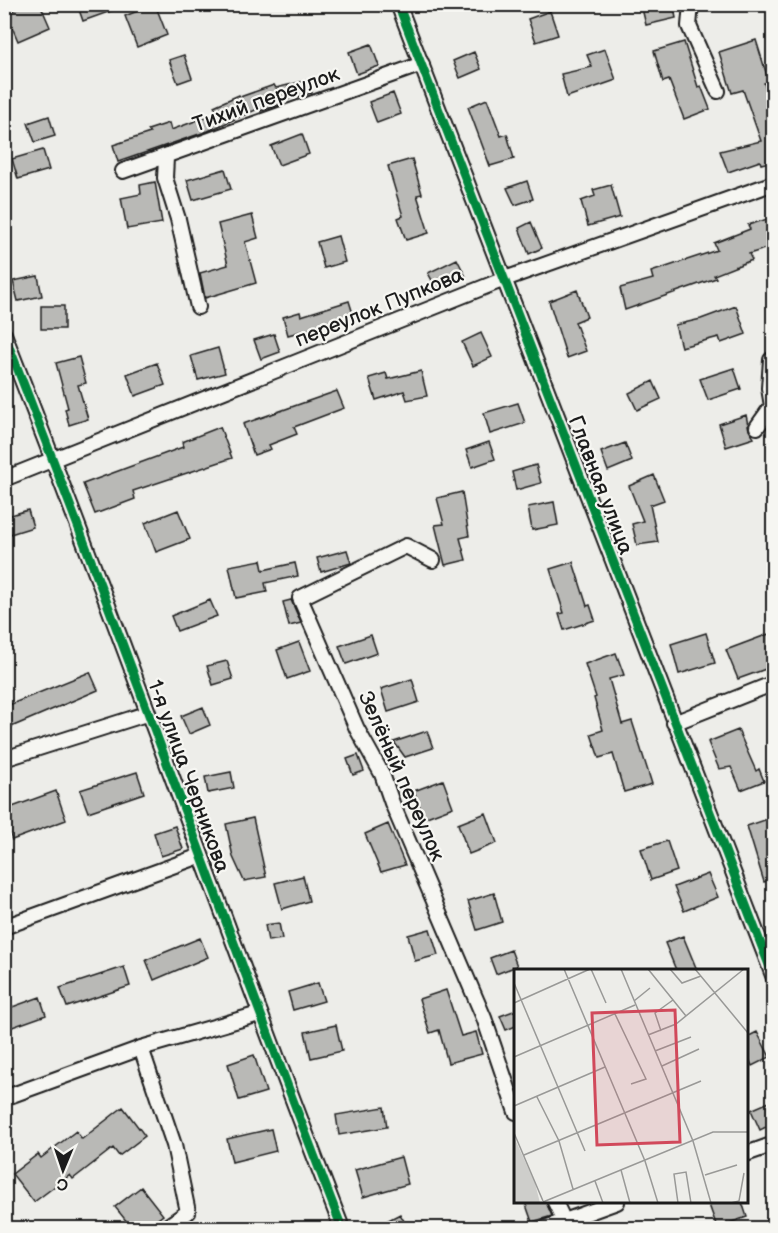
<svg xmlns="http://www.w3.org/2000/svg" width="778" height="1233" viewBox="0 0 778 1233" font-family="'Balsamiq Sans',sans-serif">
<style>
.building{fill:#b9b9b6;stroke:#1c1c1c;stroke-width:1.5}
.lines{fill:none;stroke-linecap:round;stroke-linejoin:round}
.minor-casing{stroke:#1c1c1c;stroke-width:18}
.minor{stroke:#f6f6f2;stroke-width:14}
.cycleway-casing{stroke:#f6f6f2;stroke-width:13}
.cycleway{stroke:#00873e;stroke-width:9}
.labels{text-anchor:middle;stroke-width:4.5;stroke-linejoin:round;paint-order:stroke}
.street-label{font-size:21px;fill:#1c1c1c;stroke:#f6f6f2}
.inset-road{fill:none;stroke:#999997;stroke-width:1.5}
.view{fill:#d1495b;fill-opacity:0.15;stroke:#d1495b;stroke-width:3}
.inset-edge{fill:none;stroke:#1c1c1c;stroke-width:3}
</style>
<rect width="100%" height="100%" fill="#edede9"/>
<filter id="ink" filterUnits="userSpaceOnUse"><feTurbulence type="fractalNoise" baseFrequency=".0167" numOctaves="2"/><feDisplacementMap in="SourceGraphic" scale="12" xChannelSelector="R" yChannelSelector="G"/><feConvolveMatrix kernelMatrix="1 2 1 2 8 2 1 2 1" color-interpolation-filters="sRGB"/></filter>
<g filter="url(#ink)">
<path class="building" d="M27 4H40L50 27 18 41 6 13Z
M77 4H125V6L83 21Z
M155 4 167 35 137 47 125 16Z
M641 4H673L676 18 646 25Z
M550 11 558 35 536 42 528 19Z
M756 40 769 82 764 83 774 111V171L769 162 761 164 760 161 728 172 720 151 761 141 743 90 732 93 719 52Z
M684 42 698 87 701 86 710 109 684 119 669 80 663 82 654 51Z
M371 44 379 66 357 74 349 52Z
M605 49 616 80 567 97 561 74 592 67 587 55Z
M474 52 481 69 460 78 453 61Z
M184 55 192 78 178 83 169 60Z
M309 80 312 93 280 101 282 104 261 111 260 108 208 131 118 162 113 145 150 133 148 130 169 123 171 130 217 113 214 106 239 95 240 97 274 85 276 88Z
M393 93 401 114 377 123 369 102Z
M487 99 501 136 507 134 514 159 490 166 468 107Z
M49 116 55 136 35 142 28 123Z
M302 134 309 154 279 165 271 146Z
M43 150 49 170 18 179 12 159Z
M412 159 422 194 417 195 429 233 406 240 398 218 403 216 388 166Z
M225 169 231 189 193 200 187 180Z
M527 181 533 199 515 205 507 188Z
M155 182 162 223 127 229 121 198 141 194 140 185Z
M611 185 620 217 588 226 581 201 595 196 593 190Z
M252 215 258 238 245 242 256 283 205 298 200 273 228 265 218 224Z
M774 217V246L749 254 752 260 714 275 716 278 625 310 620 288 653 279 651 272 717 250 714 243 750 229 748 225Z
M531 222 542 248 529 254 519 228Z
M338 236 345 262 324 268 317 242Z
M457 259 466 277 438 291 428 273Z
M38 276 42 296 18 301 13 281Z
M577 290 587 317 575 322 586 351 567 358 549 301Z
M349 301 354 317 288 335 283 317 300 312 301 316Z
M41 306H64V329H41Z
M736 306 746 334 721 343 719 337 681 347 675 325 701 319Z
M481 333 492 357 473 366 462 342Z
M274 334 280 352 261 359 254 340Z
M218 348 225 373 198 380 191 356Z
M79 357 86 383 78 385 88 419 69 425 65 409 68 408 56 363Z
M157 363 165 385 135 396 127 374Z
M734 368 741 389 708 400 700 379Z
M421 371 427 396 407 400 404 391 376 400 369 378 386 373 388 379Z
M653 381 661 399 637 410 629 393Z
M337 391 344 408 294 427 297 434 269 445 271 449 254 455 243 424Z
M518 403 525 423 490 434 484 413Z
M746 415 749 430 754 438 726 447 719 424Z
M220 427 232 458 133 491 135 499 95 514 83 484 183 447 182 442Z
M489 442 495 459 472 467 466 450Z
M625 443 632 461 608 471 601 452Z
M536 465 541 483 516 490 512 472Z
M654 475 664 500 650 505 658 542 637 545 632 524 643 521 629 486Z
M462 492 469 536 460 538 466 560 445 565 435 525 444 524 437 498Z
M554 502 558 525 532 530 528 507Z
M28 510 33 527 4 536V517Z
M178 510 190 539 156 552 145 523Z
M347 550 351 563 321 572 317 558Z
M261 560 263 570 295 563 298 576 265 583 267 592 236 598 229 566Z
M573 562 587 606 590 605 595 620 564 630 559 614 564 613 550 569Z
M210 600 217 616 177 631 171 616Z
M291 600 301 623 289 626 283 602Z
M774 632V666L738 679 726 650Z
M706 633 715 663 679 674 671 644Z
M371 635 377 653 346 664 339 646Z
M299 642 310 671 287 679 277 650Z
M616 653 624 675 609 679 622 724 632 721 652 784 624 792 613 754 599 758 591 734 603 730 594 698 596 697 585 664Z
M227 661 233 679 213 685 207 666Z
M90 672 98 690 4 730V707Z
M412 679 419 702 388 712 381 689Z
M203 707 210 725 189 734 181 716Z
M738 730 756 771 759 769 764 781 741 790 731 767 719 769 708 742Z
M427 731 433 748 405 757 394 742Z
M358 755 364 771 353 775 347 759Z
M137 772 144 793 88 812 80 790Z
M231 772 234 788 208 793 205 777Z
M443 780 453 807 424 818 414 791Z
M56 791 66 820 12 840 4 819V810Z
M486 813 497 843 469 854 458 824Z
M774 817V879L764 882 747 826Z
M253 818 266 877 244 881 233 857 226 824Z
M388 824 405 865 381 872 365 834Z
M175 826 183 849 161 856 154 833Z
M667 841 677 871 651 880 641 849Z
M708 874 718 897 684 911 674 887Z
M303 876 309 901 282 909 275 883Z
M494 893 502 922 477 930 468 901Z
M279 923 282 939 268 941 265 925Z
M430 929 438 955 415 961 408 935Z
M683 936 697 970H676L665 943Z
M200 938 208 957 154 980 146 960Z
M511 950 517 966 496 974 490 958Z
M124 967 130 986 67 1007 60 988Z
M318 983 324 1001 293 1010 288 992Z
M446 990 461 1036 476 1032 482 1054 448 1063 439 1030 430 1033 419 999Z
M40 997 46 1015 4 1030V1010Z
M516 1010V1026L506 1030 500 1016Z
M336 1025 342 1051 311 1058 305 1032Z
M757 1032 770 1057 752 1066 747 1054V1037Z
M254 1055 266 1092 239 1100 228 1064Z
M774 1100V1123L760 1130 751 1110Z
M123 1107 145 1136 119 1156 113 1148 73 1179 70 1175 34 1202 12 1174 38 1154 41 1158 76 1131 82 1139Z
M384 1107 387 1127 339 1135 336 1115Z
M271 1129 276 1151 232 1162 227 1139Z
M401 1157 408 1184 363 1197 355 1170Z
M141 1187 163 1215 146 1228H132L115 1207Z
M525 1202H546L552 1216 532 1222Z
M708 1202H742L747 1217 717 1227Z
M400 1214 408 1228H373Z"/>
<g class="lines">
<g class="minor-casing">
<path id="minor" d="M398 4 774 978
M691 4 689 26 718 91
M166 158 165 178 178 219 198 307
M123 171 422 64
M4 334C121 631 227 932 342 1228
M757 427 772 406 769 388 771 360 774 358
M4 479 502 280 774 183
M433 560 406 546 300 598 357 729 382 774 392 803 484 1018 516 1112
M674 723 774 683
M4 759 146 714
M4 927 200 856
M141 1048 174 1145 188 1212 165 1228
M4 1098 141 1048 259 1014
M746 1154 774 1144
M555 1202 564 1221
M545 1228 617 1202"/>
</g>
<use href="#minor" class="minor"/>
<g class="cycleway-casing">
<path id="cycleway" d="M398 4 774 978
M4 334C121 631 227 932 342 1228"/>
</g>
<use href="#cycleway" class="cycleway"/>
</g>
</g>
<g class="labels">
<g class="street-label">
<text transform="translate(266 99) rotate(-20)" y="7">Тихий переулок</text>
<text transform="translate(379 307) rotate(-22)" y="7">переулок Пупкова</text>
<text transform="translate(601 485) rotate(69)" y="7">Главная улица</text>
<text transform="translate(189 776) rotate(70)" y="7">1-я улица Черникова</text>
<text transform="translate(402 776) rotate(66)" y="7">Зелёный переулок</text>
</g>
</g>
<g transform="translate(514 969)">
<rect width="234" height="234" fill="#edede9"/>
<path d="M0 168 21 214 26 234H0Z" fill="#cececb"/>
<path class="inset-road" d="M50 0 131 192 144 234M77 0 92 34M107 0 179 172 197 234M134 0 172 47M156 0 168 14 187 7M181 0 234 64M0 14 71 182M120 32 136 19M0 34 76 0M101 45 132 110 117 115M147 62 141 44 159 31M134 66 162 55 230 0M141 82 177 68M0 88 121 36M148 97 185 80M23 128 45 172 59 220M0 137 91 98M0 164 29 232M10 186 187 112M107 201 116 234M191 206 223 196M81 212 89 234M29 233 199 163H234M164 234 160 205 172 203 177 234M217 234 225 232 230 204"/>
<path class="view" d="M161 41 166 173 83 176 78 44Z"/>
<rect width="234" height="234" class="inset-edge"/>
</g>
<rect width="778" height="1233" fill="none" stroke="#f6f6f2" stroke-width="24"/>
<rect x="12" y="12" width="754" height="1209" fill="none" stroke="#1c1c1c" stroke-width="2" filter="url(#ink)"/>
<g transform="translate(63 1170) rotate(182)" stroke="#f6f6f2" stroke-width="4.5" paint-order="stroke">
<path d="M0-4.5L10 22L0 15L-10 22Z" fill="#1c1c1c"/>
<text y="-9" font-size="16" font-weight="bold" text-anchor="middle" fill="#1c1c1c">С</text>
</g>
</svg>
